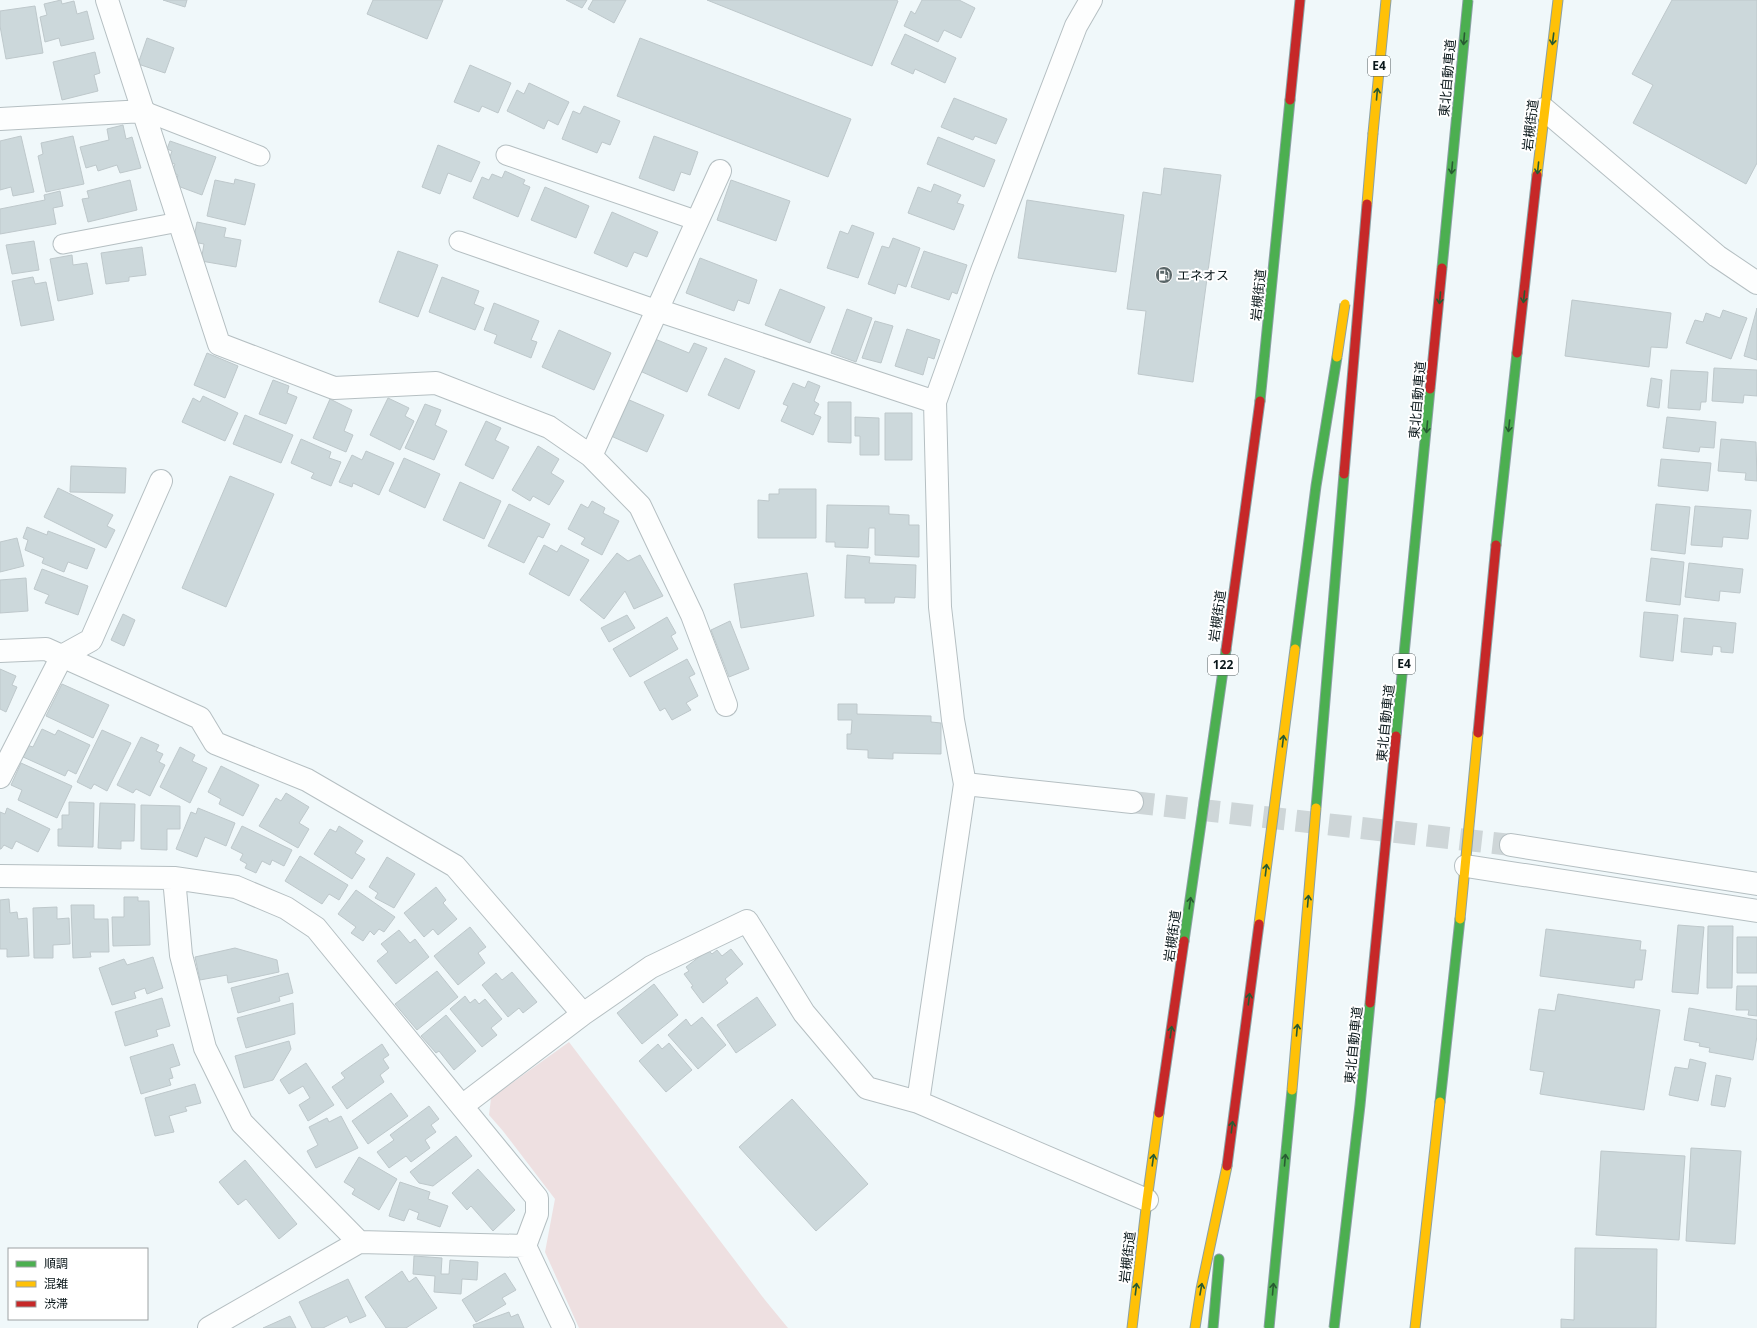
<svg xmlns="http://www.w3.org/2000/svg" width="1757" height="1328" viewBox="0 0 1757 1328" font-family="'Noto Sans','Noto Sans JP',sans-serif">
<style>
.green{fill:#eee0e1}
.building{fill:#ccd8db;stroke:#bec8cb}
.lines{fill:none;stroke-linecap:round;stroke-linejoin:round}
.street-tunnel{stroke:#ced6d8;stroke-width:22;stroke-dasharray:22 11;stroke-linecap:butt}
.lane-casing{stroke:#b5bfc2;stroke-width:21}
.street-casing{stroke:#b5bfc2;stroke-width:24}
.fast-casing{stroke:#8ca1a5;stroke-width:11}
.slow-casing{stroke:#8ca1a5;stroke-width:11}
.jam-casing{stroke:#8ca1a5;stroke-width:11}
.lane{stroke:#fdfefe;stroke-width:19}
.street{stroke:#fdfefe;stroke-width:22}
.fast{stroke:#4caf50;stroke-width:9}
.slow{stroke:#ffc107;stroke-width:9}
.jam{stroke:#c62828;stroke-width:9}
.fast-bridge-casing{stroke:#8ca1a5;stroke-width:11;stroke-linecap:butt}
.slow-bridge-casing{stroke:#8ca1a5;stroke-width:11;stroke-linecap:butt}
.jam-bridge-casing{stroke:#8ca1a5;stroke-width:11;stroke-linecap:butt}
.fast-bridge{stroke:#4caf50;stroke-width:9}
.slow-bridge{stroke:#ffc107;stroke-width:9}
.jam-bridge{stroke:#c62828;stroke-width:9}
.oneway{stroke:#285b32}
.labels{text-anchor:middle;stroke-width:4;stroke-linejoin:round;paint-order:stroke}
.shield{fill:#fff;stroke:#545d5f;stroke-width:1}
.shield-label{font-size:12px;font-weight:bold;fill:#0a171a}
.street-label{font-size:13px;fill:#0a171a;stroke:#fff}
.poi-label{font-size:13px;fill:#0a171a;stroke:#fff;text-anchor:start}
</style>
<rect width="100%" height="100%" fill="#f0f8fa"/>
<path class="green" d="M569 1042 765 1300 788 1328H579L545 1252 555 1199 503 1131 489 1115 491 1098Z"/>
<path class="building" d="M61 0 62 4 74 1 77 14 87 11 94 39 61 46 59 38 45 42 40 17 47 15 44 4Z
M163 0H187L185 7Z
M373 0H443L427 39 367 14Z
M566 0H587L582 8Z
M593 0H626L614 23 588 9Z
M707 0H896L898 1 872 66Z
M922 0H959L975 8 961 38 944 30 938 42 904 26 911 11 915 14Z
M1672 0H1757V163L1746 184 1633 123 1653 85 1632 74Z
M35 6 43 53 6 59 0 26V11Z
M905 34 956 58 945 83 915 69 913 74 891 64Z
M147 38 174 48 165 73 138 64Z
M640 38 851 119 828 177 617 96Z
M95 52 100 73 94 75 98 91 62 100 53 62Z
M470 65 511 83 498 113 482 106 479 112 454 102Z
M529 83 569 102 558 125 548 120 544 129 507 111 517 90 524 94Z
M954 98 1007 119 996 144 975 136 973 140 941 127Z
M584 106 620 121 610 145 602 142 597 153 562 139 573 111 580 114Z
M123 125 126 139 132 137 141 168 120 173 117 165 98 171 96 165 86 168 80 147 109 140 107 129Z
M21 136 34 192 13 196 11 187 0 190V141Z
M73 136 84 184 46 192 38 156 43 154 41 143Z
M654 136 698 152 690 175 681 172 674 191 639 178Z
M938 137 995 160 984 187 927 164Z
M170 141 216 157 202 195 175 185 178 175 172 172 175 164 168 162 172 151 167 149Z
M438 145 480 162 471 182 448 173 440 194 422 187Z
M1164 168 1221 175 1193 382 1138 374 1146 311 1127 309 1143 192 1161 195Z
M505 171 525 180 523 184 530 187 518 217 473 198 482 177 489 180 492 174 502 178Z
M235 179 255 184 245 225 207 216 215 180 234 184Z
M130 180 137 210 88 222 82 199 89 198 87 191Z
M731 180 790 201 776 241 717 220Z
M934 184 961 195 957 203 964 205 954 230 908 213 918 187 931 192Z
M545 187 589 206 576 238 531 220Z
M60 191 63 206 53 208 56 224 0 234V209L45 200 44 195Z
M1027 200 1124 215 1116 272 1018 258Z
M612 212 658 232 647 257 634 252 627 267 594 253Z
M197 222 226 228 224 237 241 240 236 267 201 261 204 244 193 242Z
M852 225 874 233 858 278 827 268 840 231 848 234Z
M893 238 920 248 906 287 898 284 895 294 868 284 882 246 889 248Z
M34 241 39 270 12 274 6 245Z
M142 247 146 275 129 277V281L106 284 101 253Z
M398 251 438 265 418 317 379 302Z
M924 251 967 265 957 294 952 292 949 300 911 287Z
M72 255 73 265 87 263 93 294 58 301 50 259Z
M700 258 757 280 749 304 738 300 734 311 686 293Z
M33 277 35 284 46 282 54 320 21 326 12 281Z
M442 277 479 291 474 304 484 308 475 330 429 312Z
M780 289 825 307 810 343 765 325Z
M1572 300 1671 313 1667 348 1651 347 1649 367 1565 356Z
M494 303 539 321 531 340 537 342 531 358 494 343 497 335 484 330Z
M1757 308V360L1744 356Z
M847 309 872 318 856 362 831 353Z
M1723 310 1747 318 1731 359 1686 343 1695 320 1703 322 1706 313 1720 318Z
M875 321 893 326 881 363 862 358Z
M907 329 940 340 934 359 928 357 923 375 895 366Z
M559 330 611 353 594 390 542 367Z
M655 339 689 353 694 343 707 348 687 392 640 371Z
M207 353 238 366 225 398 194 385Z
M725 358 755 371 739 409 708 395Z
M1714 368 1757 370V396L1744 395 1743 403 1712 401Z
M1671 370 1708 372 1706 402H1701L1700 410 1668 408Z
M1651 378 1662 380 1659 408 1647 406Z
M273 380 289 386 287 393 297 397 286 424 259 414Z
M808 381 820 386 814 401 819 404 814 414 821 417 813 435 781 421 788 406 783 404 793 383 805 388Z
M203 396 238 413 225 441 182 422 193 398 200 402Z
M388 398 409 408 405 416 414 421 400 450 370 435Z
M330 399 352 410 344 431 353 435 346 452 313 438Z
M627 399 664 415 647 452 611 436Z
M828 402H851V443L828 442Z
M425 404 441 410 435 425 447 431 434 460 405 448Z
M885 413H912V460H885Z
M245 415 293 435 281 463 233 444Z
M855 417 879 418V455H860V436H855Z
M1667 417 1716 422 1714 448 1700 447 1699 452 1663 448Z
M486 421 501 428 495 440 509 447 493 479 465 465Z
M301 439 331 452 329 458 341 462 331 486 311 478 314 473 291 463Z
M1721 439 1756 442 1757 481 1745 480 1746 473 1718 471Z
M538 446 559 459 551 473 564 481 549 505 533 496 530 501 512 490Z
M366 451 394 463 379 495 353 483 352 487 339 482 352 455 362 460Z
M404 458 440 474 425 508 389 491Z
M1661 459 1711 463 1708 491 1658 486Z
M71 466 126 468 125 493 70 492Z
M230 476 274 494 226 607 182 588Z
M460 482 501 501 484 539 443 520Z
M58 488 113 515 107 526 115 530 106 548 44 517Z
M779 489H816V538H758V500L769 501V494H779Z
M592 501 605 508 603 513 619 521 602 555 581 544 585 538 568 529 581 504 588 508Z
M509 504 550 524 543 538 538 536 524 563 488 546Z
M1656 504 1690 507 1685 554 1651 550Z
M827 505 889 506V514L909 515V525H919V557L875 555V528H869L868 548 835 547V542H826Z
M1695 506 1751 510 1748 539 1723 537 1722 547 1691 545Z
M27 527 47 535 48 531 95 549 87 569 68 562 64 572 42 563 44 558 25 550 28 540 23 538Z
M17 538 24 566 0 572V542Z
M544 545 557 552 561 545 589 560 569 596 529 574Z
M617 553 628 561 640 555 663 596 634 609 625 591 604 619 580 600Z
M847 555 870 557 869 563 916 565 915 598 895 597 894 603H865V598H845Z
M1651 558 1684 562 1680 605 1646 601Z
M1689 563 1743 569 1740 593 1720 591 1719 601 1685 597Z
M42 569 88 586 78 615 45 603 49 595 34 589Z
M807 573 814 616 741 628 734 584Z
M26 578 28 611 0 613V580Z
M1644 612 1678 615 1673 661 1640 657Z
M123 614 135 620 124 646 111 640Z
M627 615 635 628 609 642 601 628Z
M667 617 676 633 671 636 678 649 630 677 613 649Z
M1684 618 1736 623 1733 653 1721 652V647L1713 646 1712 655 1681 652Z
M730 621 749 669 729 677 711 630Z
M687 659 695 674 689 677 698 696 686 703 691 710 672 720 665 708 660 711 644 682Z
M0 669 16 676 12 685 17 687 6 712 0 709Z
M62 684 109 705 93 738 46 716Z
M838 704H857V714L931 716V722L941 723V754L893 753V759L868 758V750L847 749V734H851L852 720H838Z
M42 729 55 735 58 730 90 745 76 774 68 770 65 776 21 756 27 745 33 747Z
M102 730 131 743 107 791 94 784 91 789 77 782Z
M141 737 159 745 156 751 163 754 159 762 165 765 150 796 136 789 133 793 117 785Z
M180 747 195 755 192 761 207 768 190 803 160 787Z
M21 763 72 786 57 818 18 800 22 790 11 785Z
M221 766 259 785 243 816 219 804 221 799 208 792Z
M286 793 309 807 299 823 309 829 298 848 259 826 276 798 281 801Z
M69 802 94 803 93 847 58 846V829H62V815H69Z
M100 803 135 804 134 841H121V849L98 848Z
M141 805 180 806V829H167V850L141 849Z
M7 808 50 829 38 852 16 841 12 849 4 845 1 849H0V812L5 814Z
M198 808 235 823 226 846 205 837 197 857 176 849 191 812 196 814Z
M242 826 292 850 284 866 272 860 270 865 262 861 256 873 245 868 247 864 240 860 243 854 231 848Z
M339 826 363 841 355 853 365 859 352 879 314 854 330 829 336 832Z
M300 856 348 885 339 900 329 894 322 904 285 881Z
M387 857 415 874 394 908 375 898 378 893 369 887Z
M436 887 446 900 443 903 457 919 438 935 433 929 424 937 404 913Z
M356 890 395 917 384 932 379 929 374 935 370 931 363 941 351 933 356 927 338 914Z
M124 897H138V901H149L150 945 113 946 112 917H124Z
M9 899 10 913 17 912 18 919 27 918 29 956 7 957V949H0V900Z
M71 905H94V919H108L109 952H90L91 957 73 958Z
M57 907V919L69 918 70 944 53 945V958H34L33 908Z
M1678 925 1704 927 1698 994 1672 992Z
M1708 926H1733L1732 988H1707Z
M470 927 486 947 478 953 485 963 458 985 434 956Z
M1546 929 1641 941 1640 950H1646L1642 980H1635L1634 988 1540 976Z
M399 930 410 943 415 939 429 957 396 984 377 961 388 952 381 944Z
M1737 937H1757V973H1737Z
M235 948 277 960 279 972 228 983 227 975 200 980 195 957Z
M731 949 743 964 725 979 728 983 703 1003 691 987 693 986 684 974 689 971 686 967 708 950 712 954 717 950 722 956Z
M153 957 163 988 147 994 145 988 134 992 136 998 112 1005 99 968 124 959 127 965Z
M437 971 458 997 417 1030 395 1004Z
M512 972 537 1002 523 1013 519 1008 508 1017 482 985 496 973 502 980Z
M288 973 293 993 279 997 280 1001 238 1013 231 988Z
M654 984 678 1015 642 1044 617 1013Z
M1737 986H1757V1016L1748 1015 1749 1010H1736Z
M1558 994 1660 1010 1644 1110 1540 1094 1544 1072 1530 1070 1539 1009 1555 1011Z
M465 996 470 1003 475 999 479 1004 485 999 502 1019 491 1028 497 1035 482 1047 450 1009Z
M757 997 776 1025 736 1053 717 1025Z
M162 998 170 1026 156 1030 158 1036 125 1046 115 1012Z
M293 1003 295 1034 246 1048 237 1018Z
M1689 1008 1757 1020V1036L1753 1060 1709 1052 1710 1048 1699 1046 1700 1043 1684 1040Z
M446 1015 476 1051 454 1070 439 1051 436 1053 421 1036Z
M702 1017 726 1045 698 1069 668 1035 686 1019 691 1026Z
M289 1041 291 1049 273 1080 244 1088 235 1056Z
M669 1043 692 1070 666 1092 639 1061 658 1044 662 1049Z
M173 1044 180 1065 170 1068 173 1078 169 1079 171 1085 141 1094 130 1057Z
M382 1044 389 1055 383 1059 389 1068 380 1075 384 1082 347 1109 332 1087 345 1078 341 1073Z
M1690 1059 1706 1063 1698 1101 1669 1095 1675 1067 1688 1069Z
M306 1063 334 1105 308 1121 299 1105 310 1098 303 1086 289 1094 280 1080Z
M1716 1075 1731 1078 1725 1107 1711 1105Z
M195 1084 201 1103 185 1107 187 1111 169 1116 174 1132 155 1136 145 1098Z
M391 1093 408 1116 368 1144 352 1121Z
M792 1099 868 1184 816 1231 739 1147Z
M429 1106 439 1119 431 1125 436 1132 425 1140 430 1148 411 1162 406 1156 389 1168 377 1152 394 1140 390 1135Z
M341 1116 358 1148 316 1168 307 1151 318 1145 309 1127 327 1118 329 1122Z
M456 1136 472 1156 433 1186 419 1183 410 1172Z
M1691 1148 1741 1151 1735 1244 1686 1241Z
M1601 1151 1685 1156 1679 1240 1596 1235Z
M359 1157 397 1179 379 1210 352 1194 355 1189 344 1182Z
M245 1160 297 1224 279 1239 246 1199 238 1205 219 1182Z
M478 1169 515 1210 493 1231 471 1206 467 1210 452 1193Z
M400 1182 430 1192 428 1199 448 1206 440 1227 417 1219 419 1213 409 1209 404 1221 389 1216Z
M1575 1248 1657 1249 1656 1328H1561V1319L1574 1320Z
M414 1256 442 1258 441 1274H449L450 1260 478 1262 477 1280 462 1279 461 1294 434 1292 435 1276 413 1274Z
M402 1271 409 1282 416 1277 437 1308 406 1328H386L365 1297Z
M505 1273 516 1290 502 1298 506 1304 476 1322 462 1300Z
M348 1279 366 1316 350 1323 347 1316 323 1328H312L299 1302Z
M509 1312 511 1317 518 1314 524 1328H474L473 1325Z
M290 1316 296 1328H263Z"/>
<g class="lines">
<path class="street-tunnel" d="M1132 802 1511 845"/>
<g class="lane-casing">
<path id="lane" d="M144 111 260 156
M506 155 698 221
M459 241 657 310
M63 244 179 222"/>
</g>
<g class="street-casing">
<path id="street" d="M107 0 219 344 334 388 436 383 549 427 591 456 640 506 692 615 726 705
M1091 0 1076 26 982 271 935 402 940 607 953 720 965 784 1132 802
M1544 109 1717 256 1757 283
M0 119 144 111
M657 310 935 402
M591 456 720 171
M0 651 46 649 200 718 215 743 307 780 455 866 583 1014
M0 777 62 656 91 640 161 481
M965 784 918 1102 1147 1200
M1511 845 1757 884
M1466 866 1757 911
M0 876 174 878 236 887 286 908 316 928 537 1198V1214L525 1246
M174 878 181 955 205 1048 242 1123 359 1242
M462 1106 583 1014 651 967 747 921 804 1013 867 1088 918 1102
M209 1328 359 1242 525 1246 564 1328"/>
</g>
<g class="fast-casing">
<path id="fast" d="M1260 401 1290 100
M1496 545 1517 353
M1184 941 1226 650
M1440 1102 1460 919
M1213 1328 1219 1259"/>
</g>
<g class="slow-casing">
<path id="slow" d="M1373 133 1386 0
M1537 175 1558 0
M1460 919 1478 733
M1132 1328 1147 1200 1159 1113
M1195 1328 1201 1289 1227 1166
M1415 1328 1440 1102"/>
</g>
<g class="jam-casing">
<path id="jam" d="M1290 100 1300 0
M1517 353 1537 175
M1226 650 1260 401
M1478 733 1496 545
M1159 1113 1184 941"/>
</g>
<use href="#lane" class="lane"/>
<use href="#street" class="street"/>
<use href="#fast" class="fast"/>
<use href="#slow" class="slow"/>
<use href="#jam" class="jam"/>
<g class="fast-bridge-casing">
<path id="fast-bridge" d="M1442 268 1468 0
M1295 649 1316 486 1337 357
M1396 736 1430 389
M1316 808 1344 474
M1269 1328 1292 1090
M1334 1328 1360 1105 1370 1003"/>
</g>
<g class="slow-bridge-casing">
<path id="slow-bridge" d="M1367 204 1373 133
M1337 357 1345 304
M1259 924 1295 649
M1292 1090 1316 808"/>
</g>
<g class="jam-bridge-casing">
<path id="jam-bridge" d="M1430 389 1442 268
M1344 474 1367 204
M1370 1003 1396 736
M1227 1166 1259 924"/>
</g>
<use href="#fast-bridge" class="fast-bridge"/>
<use href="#slow-bridge" class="slow-bridge"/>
<use href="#jam-bridge" class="jam-bridge"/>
</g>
<defs><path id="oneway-shaft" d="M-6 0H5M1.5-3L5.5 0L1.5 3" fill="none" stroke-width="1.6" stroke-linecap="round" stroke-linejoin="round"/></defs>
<g class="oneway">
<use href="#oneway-shaft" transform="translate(1464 39) rotate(95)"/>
<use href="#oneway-shaft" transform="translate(1553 39) rotate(97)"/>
<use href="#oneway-shaft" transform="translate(1377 94) rotate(-85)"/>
<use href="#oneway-shaft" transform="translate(1452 168) rotate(95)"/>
<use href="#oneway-shaft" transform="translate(1538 168) rotate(96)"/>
<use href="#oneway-shaft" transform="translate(1524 297) rotate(96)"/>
<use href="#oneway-shaft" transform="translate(1440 298) rotate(95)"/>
<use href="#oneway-shaft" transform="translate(1509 426) rotate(96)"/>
<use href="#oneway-shaft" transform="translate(1427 427) rotate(95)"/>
<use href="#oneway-shaft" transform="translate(1283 741) rotate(-83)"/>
<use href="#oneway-shaft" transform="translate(1266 870) rotate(-83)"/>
<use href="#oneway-shaft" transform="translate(1308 901) rotate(-85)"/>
<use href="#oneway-shaft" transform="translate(1190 903) rotate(-82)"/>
<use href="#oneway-shaft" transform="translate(1249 999) rotate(-83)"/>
<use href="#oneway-shaft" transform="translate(1297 1030) rotate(-85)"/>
<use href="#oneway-shaft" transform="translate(1171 1032) rotate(-82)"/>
<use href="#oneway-shaft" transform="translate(1232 1127) rotate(-83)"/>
<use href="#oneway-shaft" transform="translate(1153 1160) rotate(-82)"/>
<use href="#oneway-shaft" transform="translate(1285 1160) rotate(-85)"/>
<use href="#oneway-shaft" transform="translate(1136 1289) rotate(-83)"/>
<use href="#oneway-shaft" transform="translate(1201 1289) rotate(-80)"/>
<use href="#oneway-shaft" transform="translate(1273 1289) rotate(-85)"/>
</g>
<defs>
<g id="fuel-disc" transform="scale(0.9)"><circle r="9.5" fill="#5a6668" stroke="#fff"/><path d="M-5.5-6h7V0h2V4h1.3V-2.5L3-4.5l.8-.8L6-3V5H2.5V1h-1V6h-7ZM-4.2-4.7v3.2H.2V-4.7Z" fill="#fff"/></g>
</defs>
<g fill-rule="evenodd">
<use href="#fuel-disc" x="1164" y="275"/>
</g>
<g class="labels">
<g class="shield">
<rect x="1368" y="56" width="22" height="20" rx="3"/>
<rect x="1393" y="654" width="22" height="20" rx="3"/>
<rect x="1208" y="655" width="30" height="20" rx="3"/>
</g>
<g class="shield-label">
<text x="1379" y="70">E4</text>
<text x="1404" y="668">E4</text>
<text x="1223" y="669">122</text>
</g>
<g class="street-label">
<text transform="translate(1447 78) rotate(-85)" y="5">東北自動車道</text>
<text transform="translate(1530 125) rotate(-83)" y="5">岩槻街道</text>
<text transform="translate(1258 295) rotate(-84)" y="5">岩槻街道</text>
<text transform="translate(1417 400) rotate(-85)" y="5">東北自動車道</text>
<text transform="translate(1217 616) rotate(-82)" y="5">岩槻街道</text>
<text transform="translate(1385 723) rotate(-84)" y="5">東北自動車道</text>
<text transform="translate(1172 936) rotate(-82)" y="5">岩槻街道</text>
<text transform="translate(1353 1045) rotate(-84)" y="5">東北自動車道</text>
<text transform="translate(1127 1257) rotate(-83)" y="5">岩槻街道</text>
</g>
<g class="poi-label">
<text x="1177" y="280">エネオス</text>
</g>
</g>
<rect x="8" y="1248" width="140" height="72" fill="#ffffff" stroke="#9da2a3"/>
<rect x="16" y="1261" width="20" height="6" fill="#4caf50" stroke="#9da2a3"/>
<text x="44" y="1268" font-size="12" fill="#0a171a">順調</text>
<rect x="16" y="1281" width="20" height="6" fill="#ffc107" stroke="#9da2a3"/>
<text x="44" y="1288" font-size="12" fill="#0a171a">混雑</text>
<rect x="16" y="1301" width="20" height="6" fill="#c62828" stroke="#9da2a3"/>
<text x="44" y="1308" font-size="12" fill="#0a171a">渋滞</text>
</svg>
